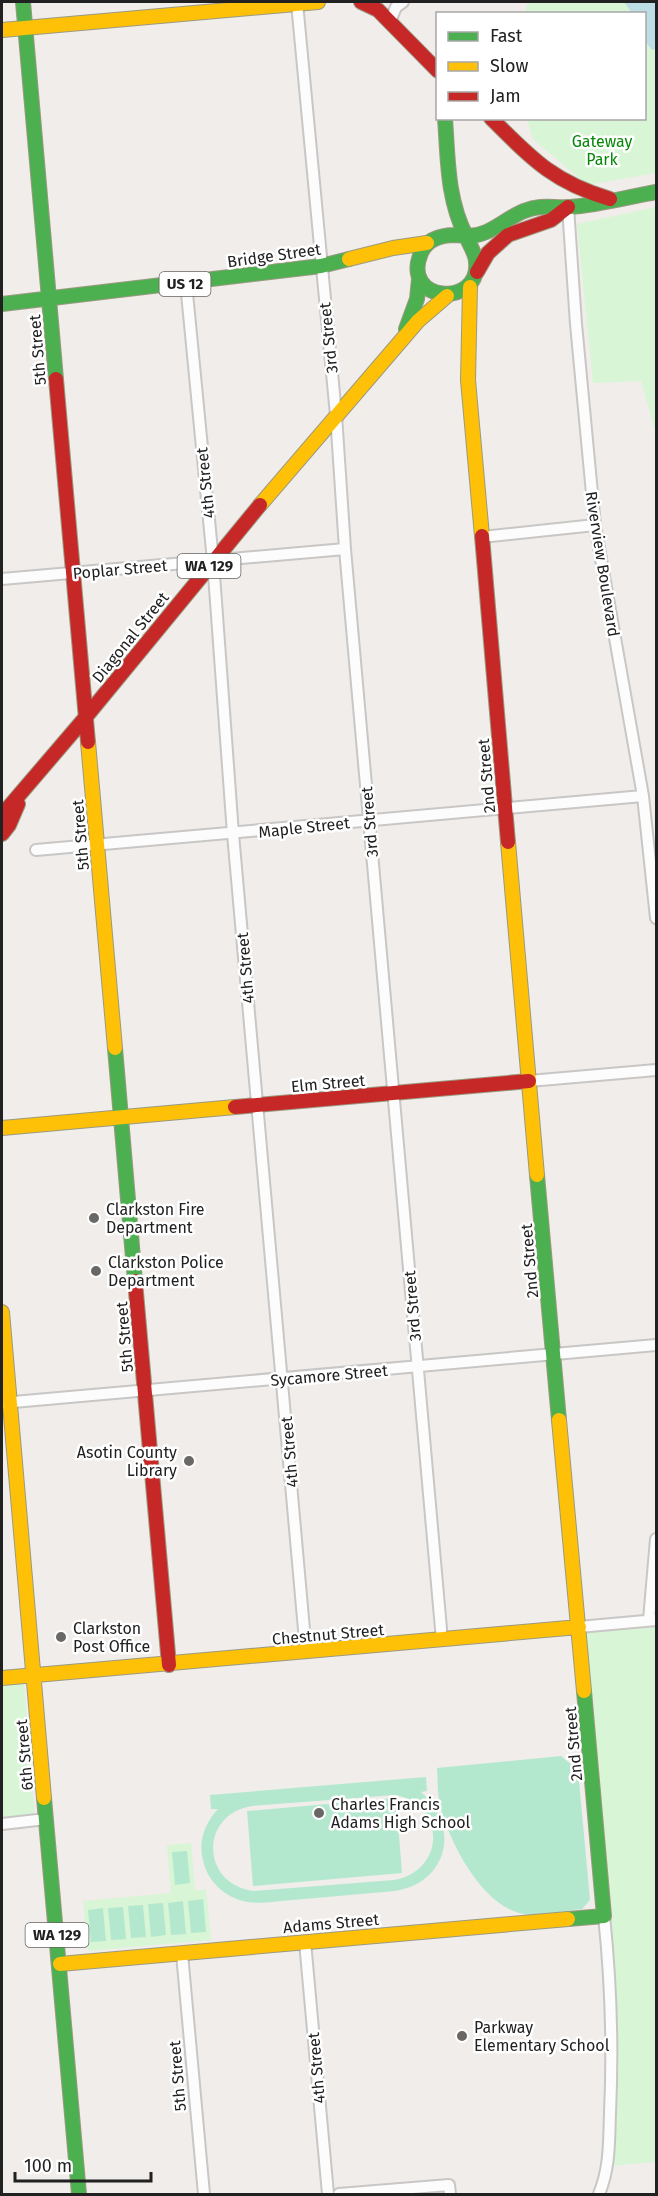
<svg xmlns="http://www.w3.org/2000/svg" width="658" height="2196" viewBox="0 0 658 2196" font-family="'Fira Sans',sans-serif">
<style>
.park{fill:#d8f5d6}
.pitch{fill:#b4e8ce;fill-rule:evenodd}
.water{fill:#bddee4}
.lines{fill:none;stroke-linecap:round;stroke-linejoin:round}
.street-casing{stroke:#c8c7c6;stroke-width:14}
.fast-casing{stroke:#9b9a80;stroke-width:16}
.slow-casing{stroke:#9b9a80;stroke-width:16}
.jam-casing{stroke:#9b9a80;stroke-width:16}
.street{stroke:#fdfcfc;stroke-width:10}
.fast{stroke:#4caf50;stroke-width:14}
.slow{stroke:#ffc107;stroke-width:14}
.jam{stroke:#c62828;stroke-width:14}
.poi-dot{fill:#696867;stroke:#fff;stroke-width:2}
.labels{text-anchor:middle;stroke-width:5;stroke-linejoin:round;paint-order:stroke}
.shield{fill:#fff;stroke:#646464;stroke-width:1.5}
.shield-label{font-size:15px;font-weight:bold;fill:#212121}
.park-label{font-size:16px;fill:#068807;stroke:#fff}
.street-label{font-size:16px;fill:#212121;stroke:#fff}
.poi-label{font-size:16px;fill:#212121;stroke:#fff;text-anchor:start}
</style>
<rect width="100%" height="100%" fill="#f0edea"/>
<path class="park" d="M528 2H656V173L587 185 533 139 527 119 644 118V14H524Z
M656 207V434L641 381 593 383 577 224Z
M656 1620V2162L608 2166 612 2073 579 1627Z
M24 1684 35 1821 2 1824V1686Z
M191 1843 195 1890H206L211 1940 88 1951 83 1901 171 1893 167 1845Z"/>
<path class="pitch" d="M561 1756 578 1770 590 1900 582 1909C568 1910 535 1917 523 1914 482 1906 449 1842 440 1805 437 1793 438 1780 437 1768Z
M426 1777 427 1791 421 1792C461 1826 448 1883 395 1891 361 1894 327 1897 293 1900 277 1901 259 1905 243 1901 223 1896 207 1880 203 1860 198 1841 205 1823 218 1809H211L210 1795ZM395 1795C446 1804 446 1871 394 1880L253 1891C200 1883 200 1814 252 1806Z
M396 1798 402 1873 253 1886 247 1811Z
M187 1851 190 1883 175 1885 172 1852Z
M203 1899 206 1932 191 1933 188 1901Z
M183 1901 186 1934 171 1935 168 1903Z
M163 1903 166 1935 151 1937 148 1904Z
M143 1905 146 1937 131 1938 128 1906Z
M123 1907 126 1939 111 1940 108 1908Z
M103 1908 106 1941 91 1942 88 1910Z"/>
<path class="water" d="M624 2H656V49L652 50 645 41 644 14 632 13Z"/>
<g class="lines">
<g class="street-casing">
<path id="street" d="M297 3 336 415 345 549 442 1640
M390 22 396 7 403 2
M568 207 576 324 595 525 643 796 656 918
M186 283 213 561 233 834 306 1652
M482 537 595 525
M2 579 345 549
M36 850 643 796
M529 1081 656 1070
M2 1403 656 1345
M649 1620 656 1539
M579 1627 656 1620
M2 1824 46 1819
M305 1942 328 2194
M182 1954 204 2194
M339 2194 449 2185 450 2194
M599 2194C610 2168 609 2141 610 2113 613 2047 611 1982 604 1916"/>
</g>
<g class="fast-casing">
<path id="fast" d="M23 2 56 379
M445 118C448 159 447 199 466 236
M456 235 466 236C469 244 476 254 476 262 481 308 400 303 421 253 427 239 442 235 456 235Z
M466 236C489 237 504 219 524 211 542 204 552 208 570 207 598 205 628 197 656 192
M2 304 321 266 349 259
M406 329 417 299 419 279
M115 1048 135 1281
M537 1175 559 1420
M44 1798 79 2194
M568 1919 604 1916 584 1691"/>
</g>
<g class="slow-casing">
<path id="slow" d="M2 30 318 2
M349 259 393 248 427 243
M470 287 468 380 482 536
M260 505 418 321 447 296
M88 742 115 1048
M508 842 537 1175
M2 1128 235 1107
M2 1312 44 1798
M559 1420 584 1691
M2 1678 579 1627
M60 1964 568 1919"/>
</g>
<g class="jam-casing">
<path id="jam" d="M361 2 378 10 438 71
M491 118C532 159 553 182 610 199
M477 272 488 253 508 235 551 220 568 207
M56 379 88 742
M482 536 508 842
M2 815 85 718 260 505
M2 834 9 825 18 804
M235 1107 529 1081
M135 1281 169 1665"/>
</g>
<use href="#street" class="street"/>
<use href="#fast" class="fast"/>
<use href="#slow" class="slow"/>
<use href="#jam" class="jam"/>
</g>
<g class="poi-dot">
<circle cx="94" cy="1218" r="6"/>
<circle cx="96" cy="1271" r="6"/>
<circle cx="189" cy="1461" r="6"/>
<circle cx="61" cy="1637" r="6"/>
<circle cx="319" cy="1813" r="6"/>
<circle cx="462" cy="2036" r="6"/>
</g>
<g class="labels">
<g class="shield">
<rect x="159.5" y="272" width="51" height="24" rx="4.5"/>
<rect x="177.5" y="554" width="63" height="24" rx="4.5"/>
<rect x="25.5" y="1923" width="63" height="24" rx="4.5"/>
</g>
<g class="shield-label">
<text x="185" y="289">US 12</text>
<text x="209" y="571">WA 129</text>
<text x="57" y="1940">WA 129</text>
</g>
<g class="park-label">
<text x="602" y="147">Gateway<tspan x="602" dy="18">Park</tspan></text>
</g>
<g class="street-label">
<text transform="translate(274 255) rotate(-8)" y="6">Bridge Street</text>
<text transform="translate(328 338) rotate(-96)" y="6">3rd Street</text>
<text transform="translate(37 350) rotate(-95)" y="6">5th Street</text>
<text transform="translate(205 483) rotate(-96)" y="6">4th Street</text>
<text transform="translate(603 564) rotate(81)" y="6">Riverview Boulevard</text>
<text transform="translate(120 569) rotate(-5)" y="6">Poplar Street</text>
<text transform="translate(130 637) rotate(-51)" y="6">Diagonal Street</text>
<text transform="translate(486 776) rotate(-95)" y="6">2nd Street</text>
<text transform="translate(369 822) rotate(-95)" y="6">3rd Street</text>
<text transform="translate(304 827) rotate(-6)" y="6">Maple Street</text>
<text transform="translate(80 835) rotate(-95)" y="6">5th Street</text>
<text transform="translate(245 968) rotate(-95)" y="6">4th Street</text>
<text transform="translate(328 1083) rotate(-5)" y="6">Elm Street</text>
<text transform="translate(529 1261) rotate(-95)" y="6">2nd Street</text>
<text transform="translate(412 1306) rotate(-95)" y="6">3rd Street</text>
<text transform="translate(124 1337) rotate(-95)" y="6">5th Street</text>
<text transform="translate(329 1375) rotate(-5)" y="6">Sycamore Street</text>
<text transform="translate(289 1452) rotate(-95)" y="6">4th Street</text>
<text transform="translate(328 1634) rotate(-5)" y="6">Chestnut Street</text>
<text transform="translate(573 1744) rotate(-95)" y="6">2nd Street</text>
<text transform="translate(24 1755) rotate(-95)" y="6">6th Street</text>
<text transform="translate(331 1923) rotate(-5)" y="6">Adams Street</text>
<text transform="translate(316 2068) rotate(-95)" y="6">4th Street</text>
<text transform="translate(177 2076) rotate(-95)" y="6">5th Street</text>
</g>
<g class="poi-label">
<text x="106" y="1215">Clarkston Fire<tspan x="106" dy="18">Department</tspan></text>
<text x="108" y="1268">Clarkston Police<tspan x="108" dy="18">Department</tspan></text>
<text x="177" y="1458" text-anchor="end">Asotin County<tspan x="177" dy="18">Library</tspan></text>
<text x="73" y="1634">Clarkston<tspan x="73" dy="18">Post Office</tspan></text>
<text x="331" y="1810">Charles Francis<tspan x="331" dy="18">Adams High School</tspan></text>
<text x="474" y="2033">Parkway<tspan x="474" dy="18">Elementary School</tspan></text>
</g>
</g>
<rect width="658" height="2196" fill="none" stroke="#212121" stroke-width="6"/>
<rect x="436" y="12" width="210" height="108" fill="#ffffff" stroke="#a6a6a6" stroke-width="1.5"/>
<rect x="448" y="32" width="30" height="9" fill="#4caf50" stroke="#a6a6a6" stroke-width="1.5"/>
<text x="490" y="42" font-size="18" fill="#212121">Fast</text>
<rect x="448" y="62" width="30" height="9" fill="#ffc107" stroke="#a6a6a6" stroke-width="1.5"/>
<text x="490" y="72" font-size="18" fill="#212121">Slow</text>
<rect x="448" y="92" width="30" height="9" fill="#c62828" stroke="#a6a6a6" stroke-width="1.5"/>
<text x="490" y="102" font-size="18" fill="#212121">Jam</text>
<path d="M15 2172v9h136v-9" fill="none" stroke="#212121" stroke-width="3"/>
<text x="24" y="2172" font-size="18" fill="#212121" stroke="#ffffff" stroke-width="4.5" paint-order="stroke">100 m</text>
</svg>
